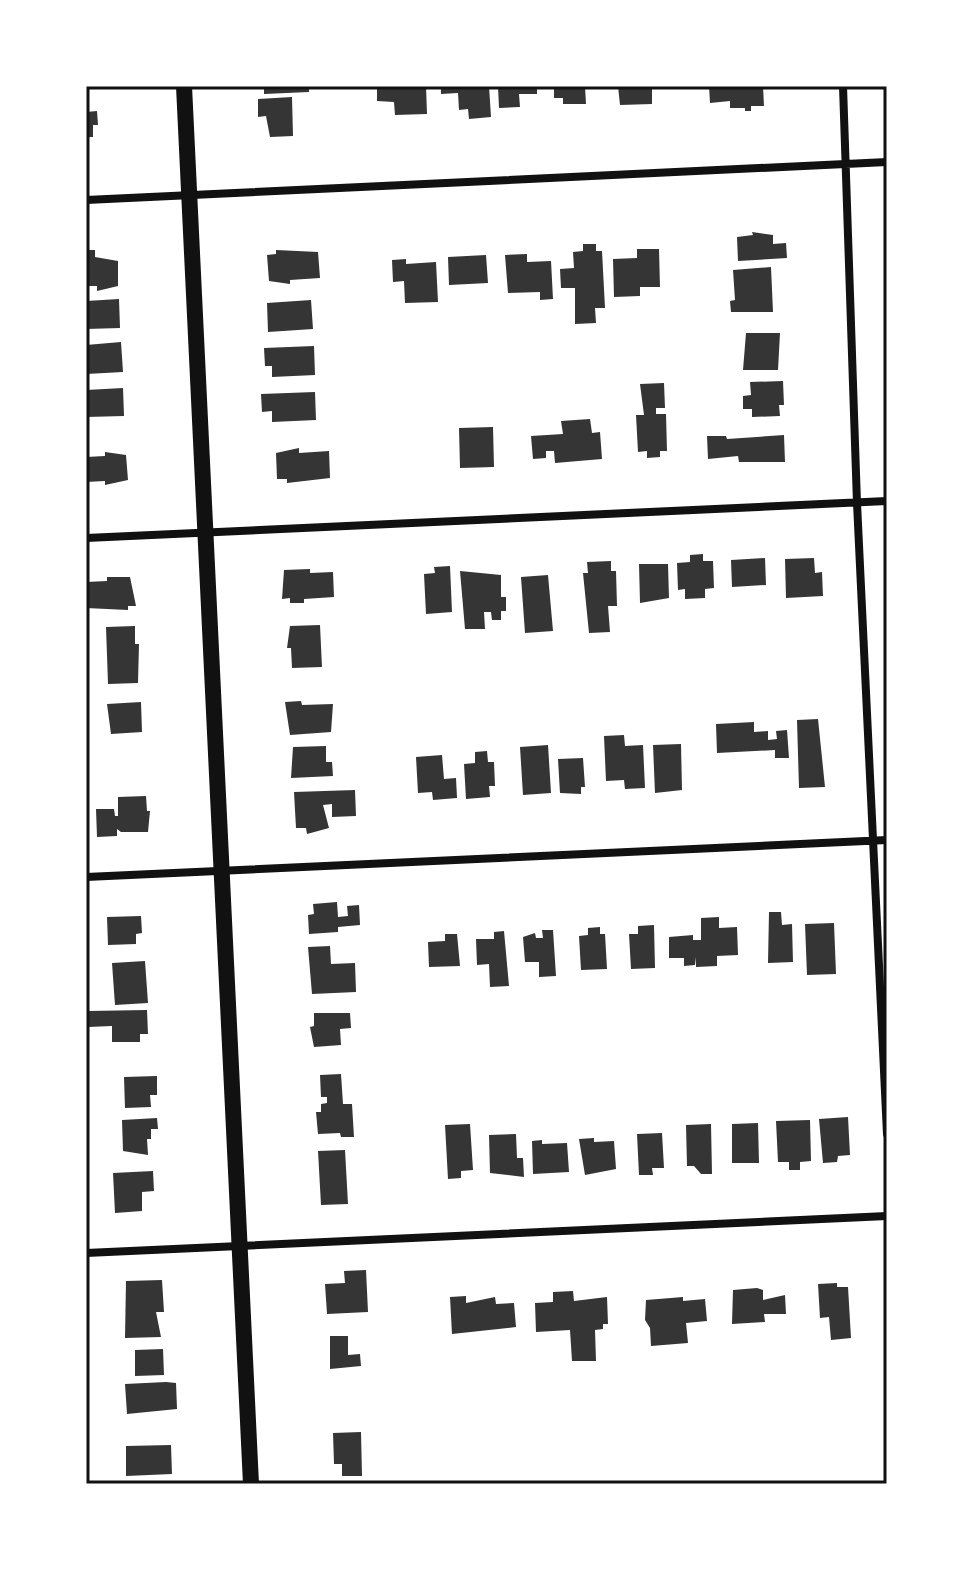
<svg xmlns="http://www.w3.org/2000/svg" width="973" height="1570" viewBox="0 0 973 1570" font-family="'Asap Condensed',sans-serif">
<style>
.building{fill:#353535}
.lines{fill:none;stroke-linecap:round;stroke-linejoin:round}
.minor{stroke:#111;stroke-width:8}
.secondary{stroke:#111;stroke-width:16}
.neatline{fill:none;stroke:#111;stroke-width:3}
</style>
<rect width="100%" height="100%" fill="#fff"/>
<path class="building" d="M264 86H309V92L264 94Z
M377 86H426L427 114 395 115 394 102 377 101Z
M441 86H489L491 117 469 119 468 109 459 110 458 93 441 94Z
M498 86H537V94H519L520 107 499 108Z
M554 86H585L586 104H563V98H554Z
M618 86H652V104L620 105Z
M709 86H763L764 106H751V111H745V108H730V101L710 103Z
M292 97 293 136 270 137 266 116 258 117V99Z
M97 111 98 125H93V137H86V112Z
M752 232 773 235V244L786 243 787 258 738 261 737 237 753 235Z
M583 244H596V251H602L605 308H595L596 323 575 324V288H561L560 269 574 268 573 252 583 251Z
M637 249H659L660 287H640V296L614 297 613 259 637 258Z
M86 250H95V257L118 261V286L97 291V286H86Z
M276 250 318 252 320 278 290 280V284L269 281 267 255 276 254Z
M527 254V262L551 261 553 299 540 300V292L508 293 505 255Z
M486 255 488 283 449 285 448 257Z
M406 259V264L436 262 438 302 405 303 404 281 393 282 392 260Z
M771 267 773 312H731L730 301 735 300 733 270Z
M119 299 120 328 86 329V301Z
M311 300 313 329 268 332 267 303Z
M746 333H780L778 370H743Z
M121 342 123 372 86 374V345Z
M314 346 315 375 272 377V366H265L264 348Z
M783 381 784 405H779L780 416 752 417V409H743V396L751 395 750 382Z
M664 383 665 408H656V414H666L667 451H660V457L647 458V451L638 452 636 415H644L640 384Z
M123 388 124 416 86 417V390Z
M315 392 316 420 272 422V411L262 412 261 394Z
M590 419 592 433 600 432 602 459 555 463 554 451H546V458L533 459 531 436 563 434 561 421Z
M493 427 494 467 460 468 459 428Z
M784 435 785 462H739L738 456 708 459 707 436H726L727 439Z
M299 448V453L329 451 330 478 287 483V479H277L276 453Z
M105 452 126 455 128 480 105 485V481L86 482V457L105 456Z
M703 554V561H713L714 588 705 589V598L685 599V589L678 590 677 563 690 562V555Z
M765 558 766 585 732 587 731 560Z
M814 558 815 573 822 572 823 596 786 598 785 559Z
M611 561V571H616L617 606H608L610 632 589 633 583 573H588L587 562Z
M639 564H668L669 598 640 603Z
M450 566 452 612 426 614 424 574 435 573 434 567Z
M310 569V573L333 572 334 597 304 599V603H290V598L282 599 284 570Z
M460 571 501 575V597H506V611H501V620H492L491 612H484L485 629H465Z
M548 575 553 631 525 633 521 577Z
M107 577H130L136 606H128V610L86 608V582L107 581Z
M320 625 322 667 292 668 291 648H287L290 626Z
M135 626V644H139L138 683 108 684 106 627Z
M301 701 302 705 333 704 331 732 290 735 285 702Z
M141 702 142 732 111 734 107 704Z
M818 719 825 787 799 788 797 720Z
M754 722V732L768 731V740L777 739 776 731 787 730 789 758H775V750L717 753 716 724Z
M624 735 625 746 643 745 645 788 625 789 624 780 606 781 604 736Z
M681 744 682 790 655 793 653 745Z
M548 745 551 793 523 795 520 747Z
M326 746V762H332L333 776 291 778 293 747Z
M487 751 488 762H494L495 786H489L490 797 466 799 464 764 475 763V752Z
M442 755 444 779 456 778 457 798 433 800 432 792 418 793 416 757Z
M583 758 585 787H581V794L560 793 558 759Z
M355 790 356 816 332 817V804L323 805 329 828 307 834 306 828H296L294 792Z
M146 796 147 811H150L148 832H121L117 829V836L97 837 96 809H114L115 816H118V797Z
M337 902 338 917 348 916 347 906 359 905 360 925 338 927V932L309 934 308 915 314 914 313 904Z
M769 912H781L782 925 792 924 793 962 768 963Z
M141 916 142 933 136 934V944L108 945 107 917Z
M719 917V928L737 927 738 955 717 956V966L696 967V957L695 965 684 966V958H669V937L693 935V940H701V918Z
M834 923 836 974 807 975 805 924Z
M654 925 655 968 631 969 629 934H638V926Z
M600 927V934H605L607 969 581 970 579 936 588 935V928Z
M542 930H553L556 976 539 977V962H525L523 937 535 933 536 938H543Z
M504 931 509 986 490 987 489 964 477 965 476 939H494V932Z
M445 934H457L460 966 429 967 428 942 445 941Z
M330 946 331 964 355 963 356 992 312 994 308 947Z
M145 961 148 1003 115 1005 112 963Z
M147 1010 148 1034H140V1042H112V1026L88 1027V1011Z
M314 1013H350L351 1028 340 1029 341 1045 314 1047 310 1027 314 1026Z
M341 1074 343 1104H352L354 1137H341L340 1133 318 1134 316 1112H321V1104L327 1103V1097H321L320 1075Z
M157 1076V1095H150L151 1107 125 1108 124 1077Z
M848 1117 850 1155 838 1156 837 1162 823 1163 819 1119Z
M157 1118 158 1129H151V1139H147L148 1155 123 1151 122 1120Z
M810 1120 811 1161 800 1162V1170H789V1162H778L776 1121Z
M758 1123 759 1163H732V1124Z
M470 1124 473 1170 461 1171V1178L448 1179 445 1125Z
M711 1124 712 1174H701L694 1166H687L686 1125Z
M662 1133 664 1168H652L653 1175H639L637 1134Z
M516 1134 517 1158H523L524 1177 490 1173 489 1135Z
M594 1138V1142L614 1141 616 1169 585 1175 579 1139Z
M542 1140V1144L567 1143 569 1172 533 1174 532 1141Z
M345 1150 348 1204 321 1205 318 1151Z
M153 1171 154 1191 142 1192V1211L115 1213 113 1173Z
M366 1270 368 1312 327 1314 325 1284 345 1283 344 1271Z
M162 1280 164 1312H156L161 1337 125 1338 126 1281Z
M837 1283V1287H848L851 1338 831 1340 829 1317 820 1318 818 1284Z
M757 1288 763 1290V1300L785 1295 786 1314H764L765 1322 732 1324 733 1290Z
M573 1291 574 1301 607 1297 608 1324H603V1329L595 1330 596 1361H572L570 1330 536 1332 535 1303 553 1302V1292Z
M466 1296V1303L495 1297 496 1304 514 1303 516 1327 452 1334 450 1297Z
M683 1297V1301L705 1299 707 1321 686 1323 688 1343 651 1346 650 1328 645 1320 646 1300Z
M330 1336H348V1355L360 1354 361 1366 330 1369Z
M163 1349 164 1375 135 1376V1350Z
M166 1382 176 1383 177 1409 127 1414 125 1384Z
M361 1432 362 1476H342V1464H334L333 1433Z
M171 1445 172 1474 126 1476V1446Z"/>
<g class="lines">
<path class="minor" d="M843 86 857 503 887 1134
M86 200 887 162
M86 538 887 501
M86 877 887 840
M86 1253 887 1216"/>
<path class="secondary" d="M184 86 251 1484"/>
</g>
<rect width="973" height="1570" fill="none" stroke="#ffffff" stroke-width="176"/>
<rect x="88" y="88" width="797" height="1394" class="neatline"/>
</svg>
